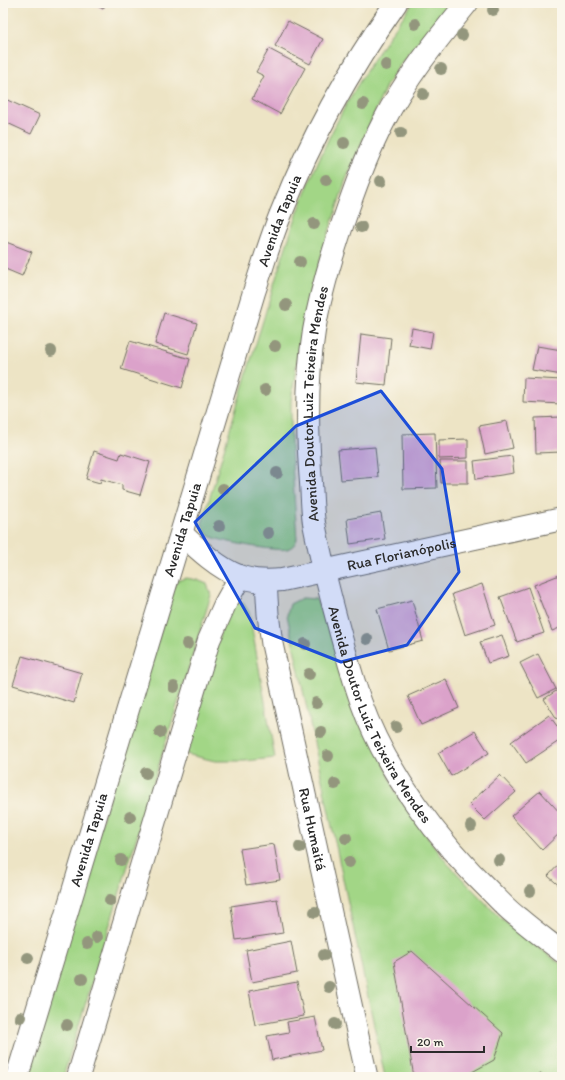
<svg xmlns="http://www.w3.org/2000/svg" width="565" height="1080" viewBox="0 0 565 1080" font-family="Itim,sans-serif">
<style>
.green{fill:#a2d686;stroke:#668058}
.building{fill:#dba2ca}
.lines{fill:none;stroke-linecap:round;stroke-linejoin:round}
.street-casing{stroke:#6f6c61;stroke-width:23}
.secondary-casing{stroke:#6f6c61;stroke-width:24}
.street{stroke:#fff;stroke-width:21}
.secondary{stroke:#fff;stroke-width:22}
.tree{fill:#93967d}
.marked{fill:#1d4ed8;fill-opacity:0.2;stroke:#1d4ed8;stroke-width:3;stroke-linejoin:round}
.labels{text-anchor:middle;stroke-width:3.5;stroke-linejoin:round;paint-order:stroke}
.street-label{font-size:15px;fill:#2b2b2b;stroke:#fbf7ec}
</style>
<rect width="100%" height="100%" fill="#fbf7ec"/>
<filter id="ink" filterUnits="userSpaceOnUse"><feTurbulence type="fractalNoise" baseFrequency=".025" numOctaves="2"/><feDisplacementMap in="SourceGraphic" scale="8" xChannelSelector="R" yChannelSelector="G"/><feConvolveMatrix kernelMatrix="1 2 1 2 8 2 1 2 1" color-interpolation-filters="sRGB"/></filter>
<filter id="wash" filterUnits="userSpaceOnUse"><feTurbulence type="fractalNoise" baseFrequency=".012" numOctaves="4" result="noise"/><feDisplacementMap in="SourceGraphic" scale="16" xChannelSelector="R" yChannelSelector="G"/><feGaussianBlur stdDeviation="0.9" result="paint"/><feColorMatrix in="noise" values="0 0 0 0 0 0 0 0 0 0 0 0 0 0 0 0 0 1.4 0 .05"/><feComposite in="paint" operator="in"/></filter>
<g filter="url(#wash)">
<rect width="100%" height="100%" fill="#ede4c5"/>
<path class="green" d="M413 3H449L404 59 386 86 345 182 312 285 301 335 291 401V448L297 539C295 544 293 547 287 549 278 552 215 541 208 535 205 532 204 527 202 524 222 457 241 390 262 324 283 254 304 185 338 120 359 79 386 40 413 3Z
M186 578 197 580 207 584 211 595 63 1077H23L176 581Z
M302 598 316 599 396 793 422 830 447 863 501 919 562 965V1077H385L287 615 290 604Z
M234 603H243L249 612 275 758 245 761H215L186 754 227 609Z"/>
<g id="blocks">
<path class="building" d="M92 3H106L103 9Z
M288 21 323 39 310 64 275 46Z
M269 49 305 68 280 114 252 99 264 76 256 72Z
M3 98 40 115 31 134 3 121Z
M6 242 32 252 22 276 3 268V250Z
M164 313 197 323 188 354 155 344Z
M412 328 433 332 430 349 409 345Z
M361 334 391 338 386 385 356 382Z
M130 341 190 359 182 388 121 369Z
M537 346 562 350V375L532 370Z
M524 378 562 380 561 404 523 402Z
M562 417V452L536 453 535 418Z
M507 421 513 448 485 454 479 426Z
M435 433 437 488 403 489 402 434Z
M468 439V458L439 459V440Z
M375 447 378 477 341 480 338 450Z
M94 451 119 459 121 453 150 462 140 495 122 490V485L101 479 100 483 86 479Z
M512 456 514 473 476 479 474 461Z
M440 461H468V483H441Z
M381 513 385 539 350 544 347 519Z
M562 574V627L552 631 534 585Z
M482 584 495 625 465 635 452 594Z
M528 587 544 633 517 642 500 597Z
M412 600 423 641 389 650 377 609Z
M502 635 509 656 488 663 480 642Z
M538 654 556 689 538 698 520 663Z
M22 656 82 673 74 703 13 685Z
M446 679 459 708 421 725 408 696Z
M562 687V716L557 719 544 699Z
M549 715 562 733V739L526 763 511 742Z
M475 731 489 753 451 776 438 753Z
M500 775 516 792 485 820 469 804Z
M540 791 562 815V831L542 850 511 816Z
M274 844 280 880 246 885 240 849Z
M562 861V888L548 876Z
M277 899 283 933 236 940 231 906Z
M291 941 297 973 252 982 246 950Z
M412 951 503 1033 494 1060 463 1077H414L394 962Z
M297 982 304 1016 255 1025 249 991Z
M315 1017 322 1050 272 1060 267 1036 289 1032 287 1022Z
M541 1074 542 1077H528V1076Z"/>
</g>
</g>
<g filter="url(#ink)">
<use href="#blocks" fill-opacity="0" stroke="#6f6c61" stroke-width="1"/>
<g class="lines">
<g class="street-casing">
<g id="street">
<path id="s1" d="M324 570C335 614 346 659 361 702 386 772 439 842 492 893 501 902 509 911 519 918 533 930 548 941 562 952"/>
<path id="s2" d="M266 581 268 614 272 644 367 1077"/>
</g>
</g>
<g class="secondary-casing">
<g id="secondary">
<path id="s3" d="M182 534C198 549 218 568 239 576 251 581 270 581 282 580L562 519"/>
<path id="s4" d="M324 570C321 555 317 539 314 523 312 510 312 496 311 483 307 433 306 381 314 331 321 289 334 248 348 208 358 179 369 150 383 123 405 79 436 41 467 3"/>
<path id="s5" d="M17 1077 254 292C263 265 271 237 282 211 311 138 351 67 396 3"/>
<path d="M78 1077 209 640 225 604 240 577"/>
</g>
</g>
<use href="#street" class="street"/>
<use href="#secondary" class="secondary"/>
</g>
<g class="tree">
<circle cx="493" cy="10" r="6"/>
<circle cx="415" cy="24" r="6"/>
<circle cx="462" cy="35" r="6"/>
<circle cx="386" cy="65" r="6"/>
<circle cx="441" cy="69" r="6"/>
<circle cx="423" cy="94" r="6"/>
<circle cx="363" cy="104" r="6"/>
<circle cx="401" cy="133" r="6"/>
<circle cx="344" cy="143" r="6"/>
<circle cx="326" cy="180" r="6"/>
<circle cx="381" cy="181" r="6"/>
<circle cx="314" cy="224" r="6"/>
<circle cx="361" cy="227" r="6"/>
<circle cx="300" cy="262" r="6"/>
<circle cx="286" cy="305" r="6"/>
<circle cx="275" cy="346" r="6"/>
<circle cx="51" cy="351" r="6"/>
<circle cx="265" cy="390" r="6"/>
<circle cx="277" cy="473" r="6"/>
<circle cx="223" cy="489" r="6"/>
<circle cx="219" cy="526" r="6"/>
<circle cx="268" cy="533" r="6"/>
<circle cx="367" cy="639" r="6"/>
<circle cx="187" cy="644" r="6"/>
<circle cx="305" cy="644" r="6"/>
<circle cx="309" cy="674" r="6"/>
<circle cx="174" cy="687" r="6"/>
<circle cx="316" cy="703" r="6"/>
<circle cx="396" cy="727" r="6"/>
<circle cx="160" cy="732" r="6"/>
<circle cx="321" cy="732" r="6"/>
<circle cx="328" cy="756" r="6"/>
<circle cx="146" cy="773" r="6"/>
<circle cx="335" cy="784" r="6"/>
<circle cx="130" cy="817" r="6"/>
<circle cx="471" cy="826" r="6"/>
<circle cx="346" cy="838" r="6"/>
<circle cx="300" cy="847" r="6"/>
<circle cx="121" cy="860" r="6"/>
<circle cx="499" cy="860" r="6"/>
<circle cx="349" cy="862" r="6"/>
<circle cx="530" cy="891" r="6"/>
<circle cx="110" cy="900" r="6"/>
<circle cx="315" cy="912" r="6"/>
<circle cx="97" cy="937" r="6"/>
<circle cx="87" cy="944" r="6"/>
<circle cx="324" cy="955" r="6"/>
<circle cx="28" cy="958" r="6"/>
<circle cx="82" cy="979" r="6"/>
<circle cx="329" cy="987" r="6"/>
<circle cx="20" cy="1017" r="6"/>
<circle cx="335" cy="1024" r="6"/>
<circle cx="67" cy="1025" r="6"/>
</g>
</g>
<path class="marked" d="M381 391 442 469 459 572 407 645 341 662 255 628 195 522 296 426Z"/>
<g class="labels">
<g class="street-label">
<text dy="5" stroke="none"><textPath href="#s5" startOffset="896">Avenida Tapuia</textPath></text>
<text dy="5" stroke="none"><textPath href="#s4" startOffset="168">Avenida Doutor Luiz Teixeira Mendes</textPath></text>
<text dy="5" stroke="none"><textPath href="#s5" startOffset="572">Avenida Tapuia</textPath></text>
<text dy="5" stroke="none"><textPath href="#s3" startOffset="237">Rua Florianópolis</textPath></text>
<text dy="5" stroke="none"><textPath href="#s1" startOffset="156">Avenida Doutor Luiz Teixeira Mendes</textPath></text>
<text dy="5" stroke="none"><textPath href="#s2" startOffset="253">Rua Humaitá</textPath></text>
<text dy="5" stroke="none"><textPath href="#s5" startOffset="248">Avenida Tapuia</textPath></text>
</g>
</g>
<rect width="565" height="1080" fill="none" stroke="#fbf7ec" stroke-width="16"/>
<path d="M411 1046v6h73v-6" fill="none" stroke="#2b2b2b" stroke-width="2"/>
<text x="417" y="1046" font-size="12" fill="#2b2b2b" stroke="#fbf7ec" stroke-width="3" paint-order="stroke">20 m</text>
</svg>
